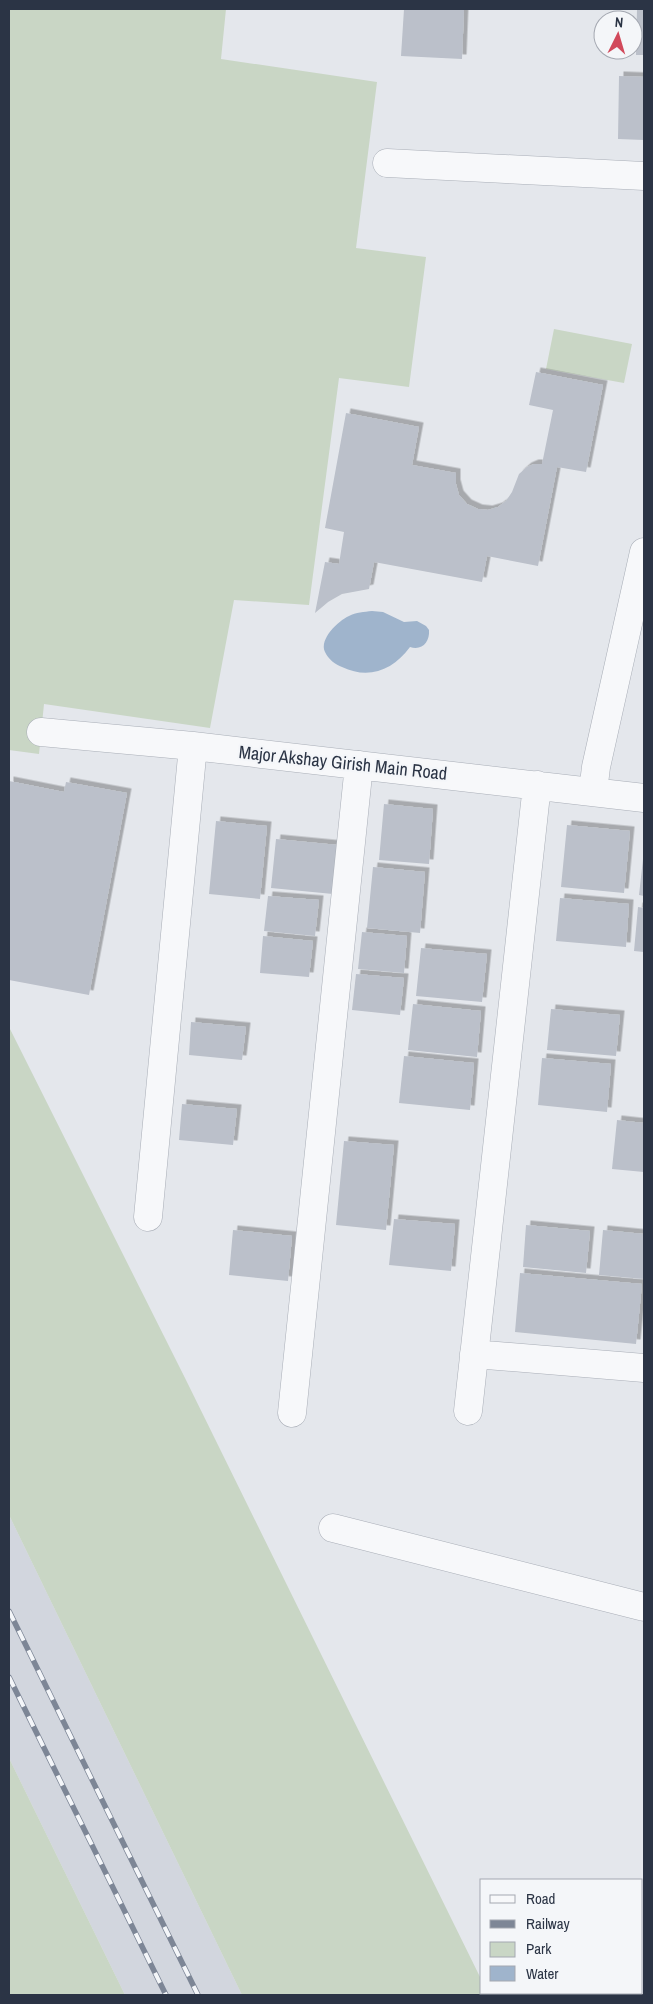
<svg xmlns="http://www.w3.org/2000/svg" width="653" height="2004" viewBox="0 0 653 2004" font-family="'Archivo Narrow',sans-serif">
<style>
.built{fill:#d2d6de}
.green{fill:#c9d6c5}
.water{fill:#9fb4cc}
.building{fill:#bbc0ca;filter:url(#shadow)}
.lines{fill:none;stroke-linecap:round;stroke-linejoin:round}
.street-casing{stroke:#a9aeb7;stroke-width:29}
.street{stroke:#f7f8fa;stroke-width:28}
.rail-casing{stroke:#7d8696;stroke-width:5.5}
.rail{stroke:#f4f6f9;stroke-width:4;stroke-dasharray:11;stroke-linecap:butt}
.labels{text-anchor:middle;stroke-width:4.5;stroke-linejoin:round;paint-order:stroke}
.street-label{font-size:18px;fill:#2b3445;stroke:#f4f6f9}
</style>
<defs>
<filter id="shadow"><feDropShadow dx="4.5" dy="-4.5" stdDeviation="0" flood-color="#0004"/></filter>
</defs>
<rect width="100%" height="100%" fill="#e4e7ec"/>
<path class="built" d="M9 1515 242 1995H125L9 1758Z"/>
<path class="green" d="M9 9H226L221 59 377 82 356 248 426 257 409 387 339 378 309 605 234 600 210 728 44 704 39 754 9 750Z
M554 329 632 344 624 383 546 369Z
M9 1027 185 1378 482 1981V1993H488L489 1995H242L9 1515Z
M9 1758 125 1995H9Z"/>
<path class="water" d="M372 611 383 612 404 622 417 621 426 626 429 630C430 642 422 651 410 647 393 670 369 680 342 667 336 665 328 659 325 652 319 639 338 621 349 616 356 612 364 612 372 611Z"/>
<path class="building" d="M404 9H464L462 59 401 56Z
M637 9H644V55H636Z
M619 76 644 77V140L618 139Z
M536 372 603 385 586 472 557 467 538 566 487 556 482 582 374 562 369 589 342 594 328 602 315 613 325 562 339 564 344 532 325 528 346 413 419 427 412 465 456 473V484L459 495 467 504 478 509 488 510 498 507 506 501 512 492 519 474 527 467 534 464H542L553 410 529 405Z
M9 781 64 792 66 782 127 793 89 995 9 980Z
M384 804 433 809 429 864 379 860Z
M216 821 267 826 260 899 209 894Z
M567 825 630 831 624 893 561 887Z
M276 839 338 845 333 894 271 888Z
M643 859H644V896L639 895Z
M373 867 425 872 420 933 367 928Z
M268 896 319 900 315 936 264 931Z
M560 898 629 904 626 947 556 941Z
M638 907 644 908V952L634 951Z
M362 932 407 936 404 973 358 969Z
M263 936 313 941 309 977 260 973Z
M421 948 487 954 482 1002 416 996Z
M356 974 404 978 400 1015 352 1010Z
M413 1004 481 1011 477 1057 408 1050Z
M551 1009 620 1015 616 1056 547 1050Z
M191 1022 246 1027 242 1060 189 1055Z
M404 1056 474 1063 470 1110 399 1103Z
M542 1058 611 1064 607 1112 538 1105Z
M182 1104 237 1109 233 1145 179 1140Z
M617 1120 644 1123V1172L612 1169Z
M344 1141 394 1145 386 1230 336 1225Z
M394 1219 455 1224 451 1271 389 1265Z
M526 1225 590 1231 586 1273 523 1267Z
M233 1230 292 1236 288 1281 229 1275Z
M603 1230 644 1234V1279L599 1275Z
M520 1273 642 1284 636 1344 515 1332Z"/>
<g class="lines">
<g class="street-casing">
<path id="street" d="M387 163 644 176
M41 732 193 746 644 798
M593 792 596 767 644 552
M148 1217 193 746
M474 1354 644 1368
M468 1411 537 785
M292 1413 359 765
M333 1528 644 1607"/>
</g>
<use href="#street" class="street"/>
<g class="rail-casing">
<path id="rail" d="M9 1611 198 1995
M9 1677 166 1995"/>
</g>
<use href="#rail" class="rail"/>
</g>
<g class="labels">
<g class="street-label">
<text transform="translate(343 763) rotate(6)" y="6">Major Akshay Girish Main Road</text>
</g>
</g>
<rect width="653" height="2004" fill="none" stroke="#2b3445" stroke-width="20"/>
<rect x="480" y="1879" width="162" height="115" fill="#f4f6f9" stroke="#a4a8b1"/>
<rect x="490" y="1895" width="25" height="8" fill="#f7f8fa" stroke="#a4a8b1"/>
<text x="526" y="1904" font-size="15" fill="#2b3445">Road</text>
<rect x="490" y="1920" width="25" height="8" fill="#7d8696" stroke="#a4a8b1"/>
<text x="526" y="1929" font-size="15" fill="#2b3445">Railway</text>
<rect x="490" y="1942" width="25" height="15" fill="#c9d6c5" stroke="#a4a8b1"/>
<text x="526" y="1954" font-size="15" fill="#2b3445">Park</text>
<rect x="490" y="1966" width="25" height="15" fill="#9fb4cc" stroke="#a4a8b1"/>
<text x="526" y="1979" font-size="15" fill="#2b3445">Water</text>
<g transform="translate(618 35) rotate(5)"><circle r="24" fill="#f4f6f9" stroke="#a4a8b1"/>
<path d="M0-4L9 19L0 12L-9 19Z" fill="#d1495b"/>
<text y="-8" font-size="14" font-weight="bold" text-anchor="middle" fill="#2b3445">N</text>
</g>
</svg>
